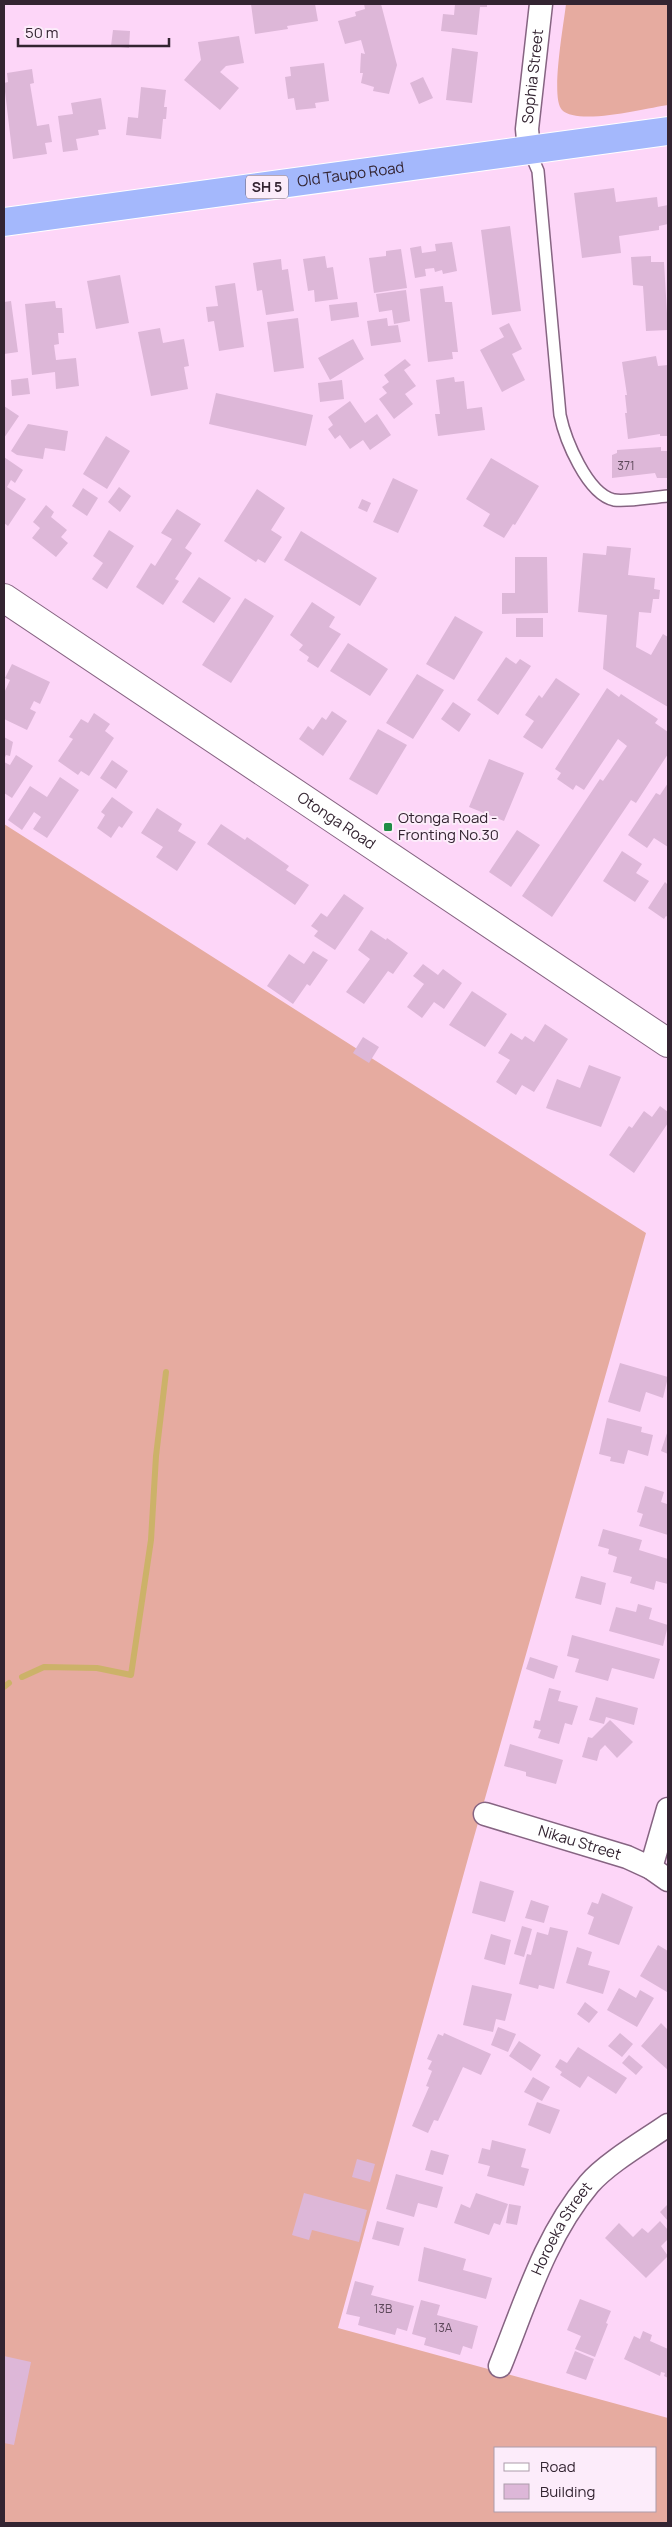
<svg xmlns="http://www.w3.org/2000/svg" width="672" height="2527" viewBox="0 0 672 2527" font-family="Manrope,sans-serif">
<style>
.grass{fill:#e6aba0;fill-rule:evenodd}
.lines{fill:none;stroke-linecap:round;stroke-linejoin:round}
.stream{stroke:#ccb269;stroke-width:6}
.building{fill:#ddb7d8}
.service-casing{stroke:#866482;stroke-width:14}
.minor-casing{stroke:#866482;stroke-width:25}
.tertiary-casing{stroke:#866482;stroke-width:30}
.trunk-casing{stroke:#fff;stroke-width:30}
.service{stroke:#fff;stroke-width:11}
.minor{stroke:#fff;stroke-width:22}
.tertiary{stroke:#fff;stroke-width:28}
.trunk{stroke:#a4b8fc;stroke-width:28}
.poi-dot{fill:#1f8d45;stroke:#fcecfa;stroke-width:2}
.labels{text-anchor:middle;stroke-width:4;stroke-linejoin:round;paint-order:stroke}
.number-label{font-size:12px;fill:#5e495b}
.shield{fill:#fcecfa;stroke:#6f606d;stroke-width:1}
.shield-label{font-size:14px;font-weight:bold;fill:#332431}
.street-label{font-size:15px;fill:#332431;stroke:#fcecfa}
.poi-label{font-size:15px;fill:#332431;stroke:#fcecfa;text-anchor:start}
</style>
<rect width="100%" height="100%" fill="#fdd6f8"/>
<path class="grass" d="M566 4H668V105C647 108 578 126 562 110 550 98 564 23 566 4Z
M4 824 646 1233 472 1844 338 2328 668 2418V2523H4ZM496 2448H656V2511H496Z"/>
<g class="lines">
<path class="stream" d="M22 1677 44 1667 97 1668 131 1675 151 1540 156 1456 166 1372
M4 1687 9 1683"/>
</g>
<path class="building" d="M251 4H315L318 21 287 26 288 29 255 34Z
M364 4H381L397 65 389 94 373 91 374 87 361 83 363 73H360L361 53 365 54 361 40 345 44 338 21 356 16 355 12 365 9Z
M455 4H487V7H480L477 35 441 31 443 14 454 15Z
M113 30 130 31 129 48 111 46Z
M239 36 244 63 226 66 220 72 239 88 220 110 184 80 201 60 198 42Z
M452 48 478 52 472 103 446 100Z
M324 63 329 101 315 103 316 108 296 110 294 98 288 99 285 77 291 76 290 67Z
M32 69 34 83 30 84 37 126 49 124 52 142 45 143 47 154 13 159 4 83 8 82 7 73Z
M423 77 433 98 419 104 410 83Z
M141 87 166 90 164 107H167L166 119H163L161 139 126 135 128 117 138 118Z
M101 98 106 129 98 130 99 135 76 139 78 150 63 152 58 116 73 114 71 103Z
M614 188 616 202 657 197 658 207 668 205V224L659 226V230L619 236 621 253 582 258 574 193Z
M510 226 521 311 492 315 481 230Z
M452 242 457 271 443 274 442 270 435 272 434 268 425 269 426 276 415 278 410 248 421 246 422 253 436 251 435 244Z
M401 249 407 288 374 293 369 258 386 256V251Z
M325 256 327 268 333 267 338 299 315 302 314 290 308 291 303 259Z
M651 256V262H664L668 330 646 331 643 286 633 285 631 257Z
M281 259 282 270 288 269 294 311 266 315 262 290 257 291 253 263Z
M120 275 129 323 96 329 87 281Z
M235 283 244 347 219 351 214 321 208 322 206 307 218 306 215 286Z
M443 286 445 302H452L458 352H452L453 359 428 362 420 289Z
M406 290 410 321 394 324 392 310 379 312 376 294Z
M11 301 18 352 4 354V302Z
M55 301 56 308H62L64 333H58L59 344 54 345 56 360 76 358 79 386 56 389 55 372 32 375 25 304Z
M357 302 359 317 331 321 329 305Z
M298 318 304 368 274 372 267 322Z
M387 318 388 326 398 325 401 342 371 346 367 321Z
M509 323 522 349 512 354 525 380 502 392 480 350 504 337 499 328Z
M160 328 163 343 184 339 189 366 184 367 188 389 151 396 138 332Z
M353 339 364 359 330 380 318 358Z
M656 356 658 366 668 365V436H660V434L628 439 625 413H627L625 395H627L622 362Z
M405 359 411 365 404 370 416 386 405 394 413 404 394 419 379 399 387 393 382 387 389 382 384 375Z
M454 377 455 382 464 381 467 409 482 407 485 430 438 436 435 414H440L436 380Z
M28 378 30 394 12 396 11 380Z
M342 380 344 399 320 402 318 383Z
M216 393 313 415 306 446 209 424Z
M350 401 365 423 377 414 391 435 370 450 363 440 350 449 340 435 335 439 328 429 333 425 328 417Z
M4 406 19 416 4 438Z
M28 424 68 431 65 451 45 448 43 459 17 455 11 451Z
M106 436 130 451 107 489 83 474Z
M661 447V451H668V478H657L655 473 612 478V455L617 453V450Z
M4 457 23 470 15 483 11 480 7 487 26 499 8 526 4 523Z
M491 458 539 486 515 525 513 524 504 538 483 526 490 514 466 499Z
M393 478 418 490 398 533 373 522Z
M119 487 131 496 120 512 108 502Z
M83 488 98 498 87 516 72 506Z
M257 489 285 508 271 530 282 537 265 563 258 559 256 562 224 541Z
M362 499 371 503 367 512 358 508Z
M46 505 54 512 51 517 67 530 61 537 68 543 56 557 32 538 40 528 33 522Z
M177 509 201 524 185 548 192 553 175 579 179 581 163 605 136 587 151 563 155 566 172 539 161 533Z
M109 530 134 546 107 589 92 579 103 563 93 556Z
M301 531 377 578 360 606 284 560Z
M607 546 631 548 628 575 655 578 654 589 660 590 659 599H653L651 613 639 612 636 647 651 655 663 634 668 637V707L603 669 607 615 578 612 583 553 606 555Z
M515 557H547L548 613 502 614V593H515Z
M199 577 231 598 214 623 182 602Z
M245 598 274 616 231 683 202 665Z
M312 602 335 617 329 627 341 634 318 668 307 661 309 657 299 650 303 645 290 635Z
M455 616 483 632 454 680 426 664Z
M516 618H543V637H516Z
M348 643 388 669 370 696 330 671Z
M506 657 516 664 520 659 531 666 498 715 477 700Z
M12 664 50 682 40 704 34 701 30 709 36 712 27 730 4 719V693L10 680 5 678Z
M417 674 444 690 413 739 386 723Z
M556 678 580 694 542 749 523 737 534 721 525 715 539 695 542 698Z
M607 688 619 697 621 694 658 719 655 723 668 732V754L636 803 631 800 552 917 522 896 600 779 603 781 627 746 618 739 584 790 576 785 573 790 557 779 561 773 555 769Z
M453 702 471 714 459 732 441 719Z
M332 711 347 721 323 756 299 739 308 726 313 730 322 717 326 720Z
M94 713 110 724 105 731 114 738 89 776 81 771 78 775 58 761 73 739 69 737 81 719 88 723Z
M378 729 407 745 377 795 349 779Z
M4 737 13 742 10 756 6 755 4 760Z
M16 755 33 766 12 798 4 793V762L10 765Z
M489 759 524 773 504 821 469 807Z
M112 760 128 771 116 789 100 778Z
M60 777 79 790 47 838 33 829 41 817 34 812 22 830 8 820 30 786 47 797Z
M668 783V847L654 838 647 848 628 835 656 793 660 795Z
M112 797 133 812 122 828 119 826 111 838 97 828 105 815 101 812Z
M157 808 182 824 178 831 196 842 177 871 156 857 163 847 141 833Z
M221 824 245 840 247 837 289 866 286 870 309 885 295 905 207 844Z
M517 830 540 845 511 887 489 872Z
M622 851 642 864 636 873 649 881 635 902 603 881Z
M665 882 668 885V917L666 916 664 919 648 908Z
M344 894 364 908 335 950 314 936 318 931 311 926 321 913 327 917Z
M371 930 386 940 387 938 408 953 393 974 388 971 364 1004 346 992 370 959 358 950Z
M313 951 328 960 310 986 307 984 293 1004 267 986 289 954 304 964Z
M423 964 438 975 443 969 462 983 444 1009 434 1002 422 1018 407 1007 424 984 413 976Z
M472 991 507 1014 485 1047 449 1025Z
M545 1024 568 1039 534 1092 522 1085 516 1095 496 1082 510 1060 498 1053 511 1033 522 1040 525 1036 534 1042Z
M363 1037 379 1047 369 1063 353 1053Z
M589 1065 621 1077 601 1127 546 1108 557 1079 580 1088Z
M660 1106 668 1112V1123L634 1173 609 1155 629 1126 632 1128 644 1111 652 1117Z
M620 1363 668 1377 663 1398 646 1392 640 1412 608 1402Z
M607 1418 642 1427 641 1432 653 1435 648 1456 628 1450 624 1464 610 1461 611 1457 599 1454Z
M668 1430V1454L661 1451Z
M645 1486 664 1492 661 1502 667 1504 668 1500V1535L639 1526 643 1514 637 1512Z
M603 1529 642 1540 639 1550 668 1559V1584L656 1581 654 1590 630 1583 632 1577 613 1572 617 1557 608 1554 609 1549 598 1546Z
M581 1576 606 1583 601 1605 575 1598Z
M638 1604 652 1608 649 1619 668 1625 663 1646 609 1631 616 1607 636 1612Z
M572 1635 660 1659 654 1679 612 1668 608 1681 575 1672 579 1659 567 1656Z
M530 1657 558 1666 554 1679 526 1669Z
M549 1688 561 1691 558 1701 578 1706 572 1725 565 1723 559 1744 538 1738 541 1730 533 1728 535 1720 540 1721Z
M596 1697 638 1708 634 1725 606 1717 604 1724 589 1720Z
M610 1720 633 1742 617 1758 605 1745 600 1750 597 1761 582 1757 588 1737 592 1738Z
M510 1744 563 1760 556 1784 526 1776V1772L504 1766Z
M480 1881 514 1891 505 1922 472 1913Z
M602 1893 633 1907 619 1945 588 1934 594 1917 587 1914 592 1902 598 1904Z
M531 1900 549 1906 544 1923 525 1918Z
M522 1926 532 1929 524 1957 514 1954Z
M550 1927 568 1931 554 1989 539 1985 538 1989 519 1984 527 1954 531 1955 537 1932 548 1935Z
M491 1934 511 1940 505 1965 484 1959Z
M658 1945 668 1951 667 1992 640 1976Z
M577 1947 592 1952 588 1965 610 1971 603 1994 566 1983Z
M472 1985 512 1994 505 2021 496 2019 493 2032 463 2025Z
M619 1988 636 1998 640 1990 654 1998 637 2027 607 2010Z
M585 2002 598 2012 589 2023 577 2014Z
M661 2023 668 2030V2070L641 2046Z
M498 2027 516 2034 508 2052 491 2045Z
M444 2033 491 2054 481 2075 463 2067 438 2121 434 2120 428 2133 412 2126 429 2087 426 2086 432 2071 428 2069 432 2061 427 2059 438 2034 443 2036Z
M620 2033 633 2044 622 2057 608 2046Z
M519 2041 541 2055 531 2071 509 2056Z
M578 2047 627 2078 616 2094 588 2076 580 2088 560 2075 562 2072 555 2067 560 2059 567 2063Z
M629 2055 643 2067 636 2075 622 2063Z
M533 2077 550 2087 542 2101 524 2092Z
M537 2102 560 2110 550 2134 528 2125Z
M492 2140 526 2149 521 2167 529 2169 524 2186 487 2176 490 2166 478 2163 482 2148 490 2150Z
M431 2150 449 2155 443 2175 425 2170Z
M357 2159 375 2164 370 2182 352 2177Z
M396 2174 443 2187 437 2208 418 2203 414 2217 386 2209Z
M304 2193 367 2210 359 2242 312 2230 309 2240 292 2235Z
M476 2193 508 2204 500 2225 494 2223 489 2235 454 2223 461 2204 470 2208Z
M509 2204 521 2206 517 2225 506 2223Z
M668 2204V2221L660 2212Z
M377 2221 404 2228 399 2246 372 2239Z
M660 2221 668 2230V2239L661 2246 668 2256 646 2278 605 2238 619 2223 633 2237 642 2228 648 2233Z
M424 2247 466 2259 463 2270 492 2278 486 2299 418 2281Z
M355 2281 374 2286 371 2295 414 2306 407 2331 397 2328 395 2335 358 2325 360 2317 346 2314Z
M580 2299 611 2311 606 2323 608 2324 595 2357 575 2349 581 2336 567 2330Z
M421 2300 440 2305 437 2315 478 2326 472 2349 463 2346 460 2355 424 2345 426 2338 412 2334Z
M643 2331 652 2335 650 2341 668 2349V2378L664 2376 665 2373 661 2372 660 2376 624 2359 634 2336 640 2339Z
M575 2351 594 2359 586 2380 566 2373Z
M4 2356 31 2362 14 2445 4 2443Z"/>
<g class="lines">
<g class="service-casing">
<path id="service" d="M529 150 538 171 560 415C565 439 587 494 614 500 628 502 653 497 668 496"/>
</g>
<g class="minor-casing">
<g id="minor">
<path id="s1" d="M529 150 527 129 541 4"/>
<path id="s2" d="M485 1814 627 1857 651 1868 668 1880"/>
<path d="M651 1868 668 1809"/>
<path id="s3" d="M500 2366C525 2304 545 2236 589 2184 607 2163 645 2141 668 2125"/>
</g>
</g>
<g class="tertiary-casing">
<g id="tertiary">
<path id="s4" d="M4 598 668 1043"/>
</g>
</g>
<g class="trunk-casing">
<g id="trunk">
<path id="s5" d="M4 222 668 131"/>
</g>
</g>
<use href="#service" class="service"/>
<use href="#minor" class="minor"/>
<use href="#tertiary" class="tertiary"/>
<use href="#trunk" class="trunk"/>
</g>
<rect class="poi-dot" x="383" y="822" width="10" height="10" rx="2.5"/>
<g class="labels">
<g class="number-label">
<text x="626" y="470">371</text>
<text x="383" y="2313">13B</text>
<text x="443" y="2332">13A</text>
</g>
<rect class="shield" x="246" y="175.5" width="42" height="23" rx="4"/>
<g class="shield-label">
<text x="267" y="192">SH 5</text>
</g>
<g class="street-label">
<text dy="5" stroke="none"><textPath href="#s1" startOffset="74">Sophia Street</textPath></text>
<text dy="5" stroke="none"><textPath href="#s5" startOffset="350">Old Taupo Road</textPath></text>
<text dy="5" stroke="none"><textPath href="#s4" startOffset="400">Otonga Road</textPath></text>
<text dy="5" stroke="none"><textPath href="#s2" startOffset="99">Nikau Street</textPath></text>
<text dy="5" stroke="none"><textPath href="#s3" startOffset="151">Horoeka Street</textPath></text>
</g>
<g class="poi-label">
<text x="398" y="823">Otonga Road -<tspan x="398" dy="17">Fronting No.30</tspan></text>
</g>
</g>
<rect width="672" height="2527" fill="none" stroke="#332431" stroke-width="10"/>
<rect x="494" y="2447" width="162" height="65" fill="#fcecfa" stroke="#ac9caa"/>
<rect x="504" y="2463" width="25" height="8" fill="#ffffff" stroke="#ac9caa"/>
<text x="540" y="2472" font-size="15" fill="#332431">Road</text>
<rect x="504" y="2484" width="25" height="15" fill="#ddb7d8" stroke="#ac9caa"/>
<text x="540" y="2497" font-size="15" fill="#332431">Building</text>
<path d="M18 38v8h151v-8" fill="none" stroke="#332431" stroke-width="2.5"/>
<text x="25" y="38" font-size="15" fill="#332431" stroke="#fcecfa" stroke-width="4" paint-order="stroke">50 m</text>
</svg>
